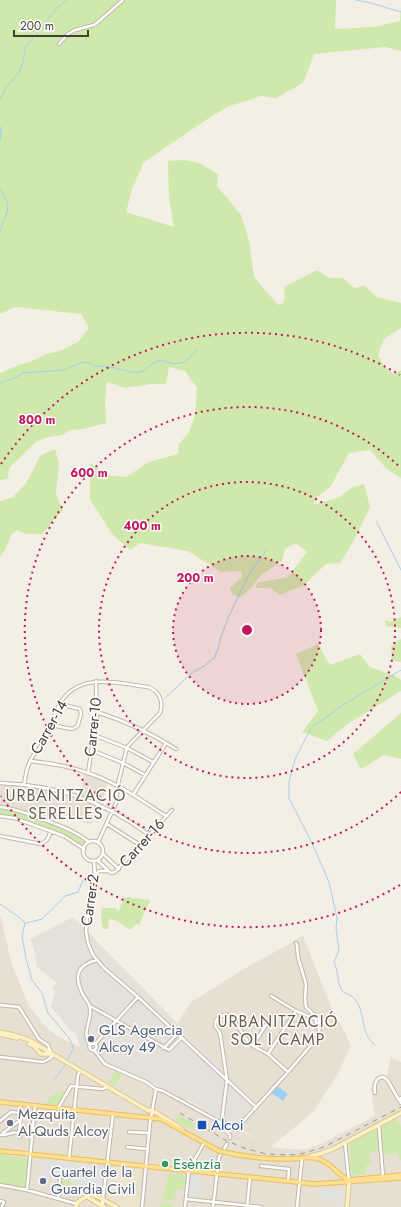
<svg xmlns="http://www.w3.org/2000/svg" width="401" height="1207" viewBox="0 0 401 1207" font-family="Jost,sans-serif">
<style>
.residential{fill:#e7e0d2}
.industrial{fill:#e5e0da}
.education{fill:#ede4ce}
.green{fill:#cee9ab}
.parking{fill:#e3e1dd}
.water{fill:#9ed0f3}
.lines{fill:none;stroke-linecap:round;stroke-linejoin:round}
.stream{stroke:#9ed0f3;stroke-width:1}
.street-casing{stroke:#bfb6a7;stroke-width:4.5}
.secondary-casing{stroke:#d8c594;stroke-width:5.5}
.primary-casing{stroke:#e8be5e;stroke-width:5.5}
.street{stroke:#fff;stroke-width:2.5}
.secondary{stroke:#fff0c2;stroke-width:3.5}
.primary{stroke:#ffdf91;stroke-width:3.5}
.rail{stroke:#959595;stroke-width:1;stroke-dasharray:5 5;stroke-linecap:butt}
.primary-bridge-casing{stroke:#e8be5e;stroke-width:5.5;stroke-linecap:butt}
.primary-bridge{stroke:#ffdf91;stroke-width:3.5}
.ring{fill:none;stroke:#c2185b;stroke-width:2;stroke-dasharray:2 4}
.service-dot{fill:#5c6f8a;stroke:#fff;stroke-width:1.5}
.worship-dot{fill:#6b7280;stroke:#fff;stroke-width:1.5}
.transit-dot{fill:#1a4fb4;stroke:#fff;stroke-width:1.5}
.leisure-dot{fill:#2e9e5b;stroke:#fff;stroke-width:1.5}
.labels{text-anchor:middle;stroke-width:3;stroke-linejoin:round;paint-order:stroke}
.street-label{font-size:15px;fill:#453f34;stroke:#fff}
.service-label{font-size:15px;fill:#4e5e75;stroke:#fff;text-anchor:start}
.worship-label{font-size:15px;fill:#5b616d;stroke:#fff;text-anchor:start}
.transit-label{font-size:15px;fill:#164399;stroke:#fff;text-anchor:start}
.leisure-label{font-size:15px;fill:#27864d;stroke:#fff;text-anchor:start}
.neighbourhood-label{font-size:16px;letter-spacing:1px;fill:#695c4b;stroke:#fff}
.centre{fill:#c2185b;stroke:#fff;stroke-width:2}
.ring-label{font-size:12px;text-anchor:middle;font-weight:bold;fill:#c2185b;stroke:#fff;stroke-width:3;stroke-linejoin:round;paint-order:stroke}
</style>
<rect width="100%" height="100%" fill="#f3efe5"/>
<path class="residential" d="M84 773 107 782 103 803 91 825 59 813 56 821 16 808 0 805V782H19L41 785 81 794Z
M0 914 12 965 29 1006 45 1026 57 1036 86 1050 106 1063 202 1109 269 1146 239 1128 258 1107 256 1104 175 1027 191 1002 244 969 303 936 329 1002 351 1045 338 1074 313 1112 271 1147 298 1150 309 1148 321 1144 375 1116 371 1089 377 1077 387 1076 391 1057 401 1062V1207H0Z"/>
<path class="industrial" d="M73 917 256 1103 235 1127 188 1100 186 1101 163 1088 112 1065 82 1055 81 1049 76 1034 70 1030 51 1007V1005L56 992 53 987 57 983 37 967 35 954 30 939Z"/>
<path class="education" d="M110 1167 139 1169 138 1181 134 1184 136 1195 140 1196 139 1207H121L107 1199 109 1169Z"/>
<path class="green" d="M0 0H336L335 29 374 27 400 21 401 6V51L385 47 314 54 303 83 276 98 261 96 243 102 229 106 209 118 144 162 132 189 126 212 174 227 169 199 168 161 185 160 199 163 218 174 217 186 241 215 249 241 254 277 278 305 283 303 285 298 284 287 317 270 329 278H343L354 288 364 286 377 297 401 303V328L384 339 378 355 384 366 394 374 401 370V478L387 469 370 450 349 453 330 487 317 497 313 505 340 497 351 488 364 484 370 507 354 540 340 563 326 564 304 585 280 595 270 588H256L257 583 288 577 307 552 296 543 285 549 282 561 261 575 252 587 241 597 233 595 230 588 242 577 241 571 221 572 188 551 140 543 130 550 112 534 90 499V463L107 475 126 477 149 462 178 454 179 444 189 432 195 416 197 388 185 371 169 367 166 384H151L125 388 107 382 105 399 106 423 84 429 70 430 62 435 49 437 37 441 9 468 8 479 0 480V373L19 365 30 362 46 354 60 351 78 342 89 328 81 314 15 307 0 314Z
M55 449 59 463 56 494 63 510 42 534H26L17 530 11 535 5 550 0 557V501L13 497 27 482 40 456Z
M401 617V628L386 626 385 620 390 622Z
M401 639V662L392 660 391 646Z
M318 644 330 665 360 654 370 667 395 676 401 680V691L346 725 327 741 302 732 318 711 296 654Z
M401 713V759L384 755 361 769 353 754Z
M0 809C30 812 62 825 87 841L83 846C69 834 19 816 0 815Z
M128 897 149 900 150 901 139 925 136 924 130 930 117 921 111 919 109 920 108 929H103L101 919 102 908H116V909L118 910 117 912 118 913 124 898Z
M115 1071 122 1074 115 1086 109 1082Z
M63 1090 65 1092 57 1105 47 1104C48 1095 56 1094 63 1090Z
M178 1115 195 1124 192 1130 175 1120Z
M395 1120 398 1122 400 1125H401V1161L396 1153 384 1155 381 1127Z
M376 1130 377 1131 379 1152H370L371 1164 366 1165V1174L352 1175 351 1174 349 1144Z
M0 1155 27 1158 28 1159 25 1187 24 1188 0 1184Z
M169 1173 186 1175 184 1190 177 1189 174 1201 163 1199V1202H165L164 1204H166L167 1203 173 1204 172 1207H160Z
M62 1179 71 1181 67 1195 60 1193Z"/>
<path class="parking" d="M204 1063 221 1078 212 1087 201 1080 205 1073 199 1068Z
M210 1098 222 1101 220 1116 219 1117 202 1109 206 1101 208 1102Z
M42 1159 103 1166 105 1168 102 1195 92 1194H87L83 1196 77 1193 80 1184 63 1179 41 1175Z
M193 1175 202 1176 201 1196 189 1195 191 1176Z
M320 1189 345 1191 344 1207H336L337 1202 319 1200Z"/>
<path class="water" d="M277 1086 288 1094 283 1101 271 1093Z"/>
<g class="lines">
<path class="stream" d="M356 0C371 2 386 8 401 12
M0 100C4 89 12 82 18 73 22 68 25 55 25 48L58 7 67 0
M0 126 1 135 0 140
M0 189C13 208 7 211 0 231
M0 383 15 378 23 373 64 370 82 362 90 363 94 366C101 366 108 367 115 368 122 370 133 373 140 372 147 370 152 362 159 361 163 360 167 362 171 363 185 365 188 360 196 350
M376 521 401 570
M165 698 193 672 203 667 214 658 218 649 221 637 229 616 248 576 267 549
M0 904 20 918 25 923
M25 923 22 936 26 958 32 980 42 993 48 1013 69 1038 73 1046V1049L67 1061
M26 923 42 919 65 896 78 892 83 880
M375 1045C372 1042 369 1039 367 1035 361 1023 364 1004 350 995 347 994 344 993 342 991 336 979 339 973 334 962L339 950 336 928 337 918 329 882 312 843 289 798V782L295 759 311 728 343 705 401 670
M55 1079 66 1064"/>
<g class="street-casing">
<path id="street" d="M59 44 68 34 75 30 94 25 98 22 123 0
M97 712C125 721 151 733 176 749
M51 725 72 729 76 727 78 725 81 714 80 709 60 704
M94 735 127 748 153 762
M91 750 123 763 145 775
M30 761C50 763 69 766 88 773 116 782 141 800 166 816
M88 773 97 716 96 681
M0 783C57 785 104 801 149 835
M24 785C25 777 27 767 31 759 36 751 43 745 47 736 51 726 54 715 59 705 78 671 116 683 148 687 159 691 164 701 160 713L127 747 118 784 116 803 98 842
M133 795 166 743
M0 807C14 808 26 813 39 818 56 824 74 830 89 842
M0 816 14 818 64 836 84 849
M107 824 140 845
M0 836 41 844 47 840 51 831
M83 851a10 10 0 1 1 20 0a10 10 0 1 1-20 0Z
M103 854 119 869
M97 860 111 873 115 872 172 810
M94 861 95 875 87 918 86 931 88 943 93 955 104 968 138 997 256 1107
M95 875 99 871H108
M296 943 297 945 298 957 306 984 305 999 306 1007 319 1020 320 1029
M0 1005 19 1007 39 1039 48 1045 51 1053
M90 1006 169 1050 181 1038
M89.5 1047a3.5 3.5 0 1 1 7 0a3.5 3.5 0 1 1-7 0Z
M95 1044 138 997
M90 1045C81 1032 92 1022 90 1009 90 1004 86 999 83 995 74 977 76 965 97 960
M253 1046 267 1023
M164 1048 177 1034
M94 1050 105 1064 146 1082 156 1089 163 1091 222 1123
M268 1054 296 1011
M0 1057 43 1062 49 1059 53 1055
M375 1093C374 1085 375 1077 384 1077L388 1081 399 1100
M401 1098 399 1100 401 1103
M58 1108 71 1086 103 1089 107 1087
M0 1121 11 1112 20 1113 21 1115 19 1133 20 1137
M223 1123 234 1129 237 1128 288 1072 319 1036V1029L315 1019 296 1011 271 996
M378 1125 379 1127 383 1177
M129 1132 149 1133
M3 1133 19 1121
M0 1135C8 1136 11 1131 19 1133
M230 1138V1135L224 1129 222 1123 224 1121 222 1119 227 1080 220 1033 215 1026 216 1020 220 1016 228 1015 238 1026 248 1042 253 1046 268 1054 288 1072
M345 1143 349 1181
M127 1147 147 1149
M69 1158 78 1075 80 1071
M261 1166 289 1169 288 1181
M0 1185 27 1190 77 1204
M27 1190 35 1105
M58 1199 60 1179
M186 1199 261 1207
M0 1201 4 1202 2 1206
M102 1207 113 1114
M142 1207 150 1123 156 1089
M185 1207 189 1169 204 1143
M213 1207 219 1157 227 1144
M247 1207 250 1178
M297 1207 302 1158"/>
</g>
<g class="secondary-casing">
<path id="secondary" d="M0 1032 14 1035 29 1040 147 1110 155 1112 179 1127 182 1130
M0 1034 17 1038
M29 1044 34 1046 41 1054H51
M308 1157 322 1153 333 1149 401 1113
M86 1196 104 1207
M76 1207 78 1202 90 1194 100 1198 117 1207
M347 1207 349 1183"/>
</g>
<g class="primary-casing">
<path id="primary" d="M0 1102 161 1119 219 1151
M0 1151 315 1184 401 1178
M224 1152C245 1157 268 1159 289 1159 298 1159 307 1156 316 1158 330 1161 337 1175 349 1180L401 1175"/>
</g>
<use href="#street" class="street"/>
<use href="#secondary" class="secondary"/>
<use href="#primary" class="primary"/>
<path class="rail" d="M180 1113 225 1140 244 1148 266 1154 289 1155 301 1154 324 1147 401 1107"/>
<g class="primary-bridge-casing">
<path id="primary-bridge" d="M219 1151 224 1152"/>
</g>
<use href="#primary-bridge" class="primary-bridge"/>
</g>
<circle cx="247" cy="630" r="74" fill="#c2185b" fill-opacity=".12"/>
<g class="ring">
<circle cx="247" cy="630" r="74"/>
<circle cx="247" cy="630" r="148"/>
<path d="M401 792A223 223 0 1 1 401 468"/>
<path d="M400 885A297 297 0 0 1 1 796M1 464A297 297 0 0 1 400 375"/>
</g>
<g class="service-dot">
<circle cx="91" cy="1039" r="4"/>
<circle cx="43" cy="1181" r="4"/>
</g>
<circle class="worship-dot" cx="10" cy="1123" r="4"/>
<rect class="transit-dot" x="197" y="1120" width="10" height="10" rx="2"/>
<circle class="leisure-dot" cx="165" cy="1164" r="4"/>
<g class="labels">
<g class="street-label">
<text transform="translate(49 727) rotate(-61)" y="5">Carrer-14</text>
<text transform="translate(93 727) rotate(-84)" y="5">Carrer-10</text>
<text transform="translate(142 843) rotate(-48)" y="5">Carrer-16</text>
<text transform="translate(90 900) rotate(-82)" y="5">Carrer-2</text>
</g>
<g class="service-label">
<text x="99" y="1035">GLS Agencia<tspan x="99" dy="17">Alcoy 49</tspan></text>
<text x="51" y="1177">Cuartel de la<tspan x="51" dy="17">Guardia Civil</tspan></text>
</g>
<g class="worship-label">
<text x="18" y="1119">Mezquita<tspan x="18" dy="17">Al-Quds Alcoy</tspan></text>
</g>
<g class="transit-label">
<text x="211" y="1130">Alcoi</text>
</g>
<g class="leisure-label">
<text x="173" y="1169">Esènzia</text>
</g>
<g class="neighbourhood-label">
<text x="66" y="801">URBANITZACIÓ<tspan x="66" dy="18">SERELLES</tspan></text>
<text x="278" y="1027">URBANITZACIÓ<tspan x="278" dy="18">SOL I CAMP</tspan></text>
</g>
</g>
<circle cx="247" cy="630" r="6" class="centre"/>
<g class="ring-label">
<text x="37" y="424">800 m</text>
<text x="89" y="477">600 m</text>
<text x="142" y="530">400 m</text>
<text x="195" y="582">200 m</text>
</g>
<path d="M14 30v6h74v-6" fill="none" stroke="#453f34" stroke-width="2"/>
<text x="20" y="30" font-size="12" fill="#453f34" stroke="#ffffff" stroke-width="3" paint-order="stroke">200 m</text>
</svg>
